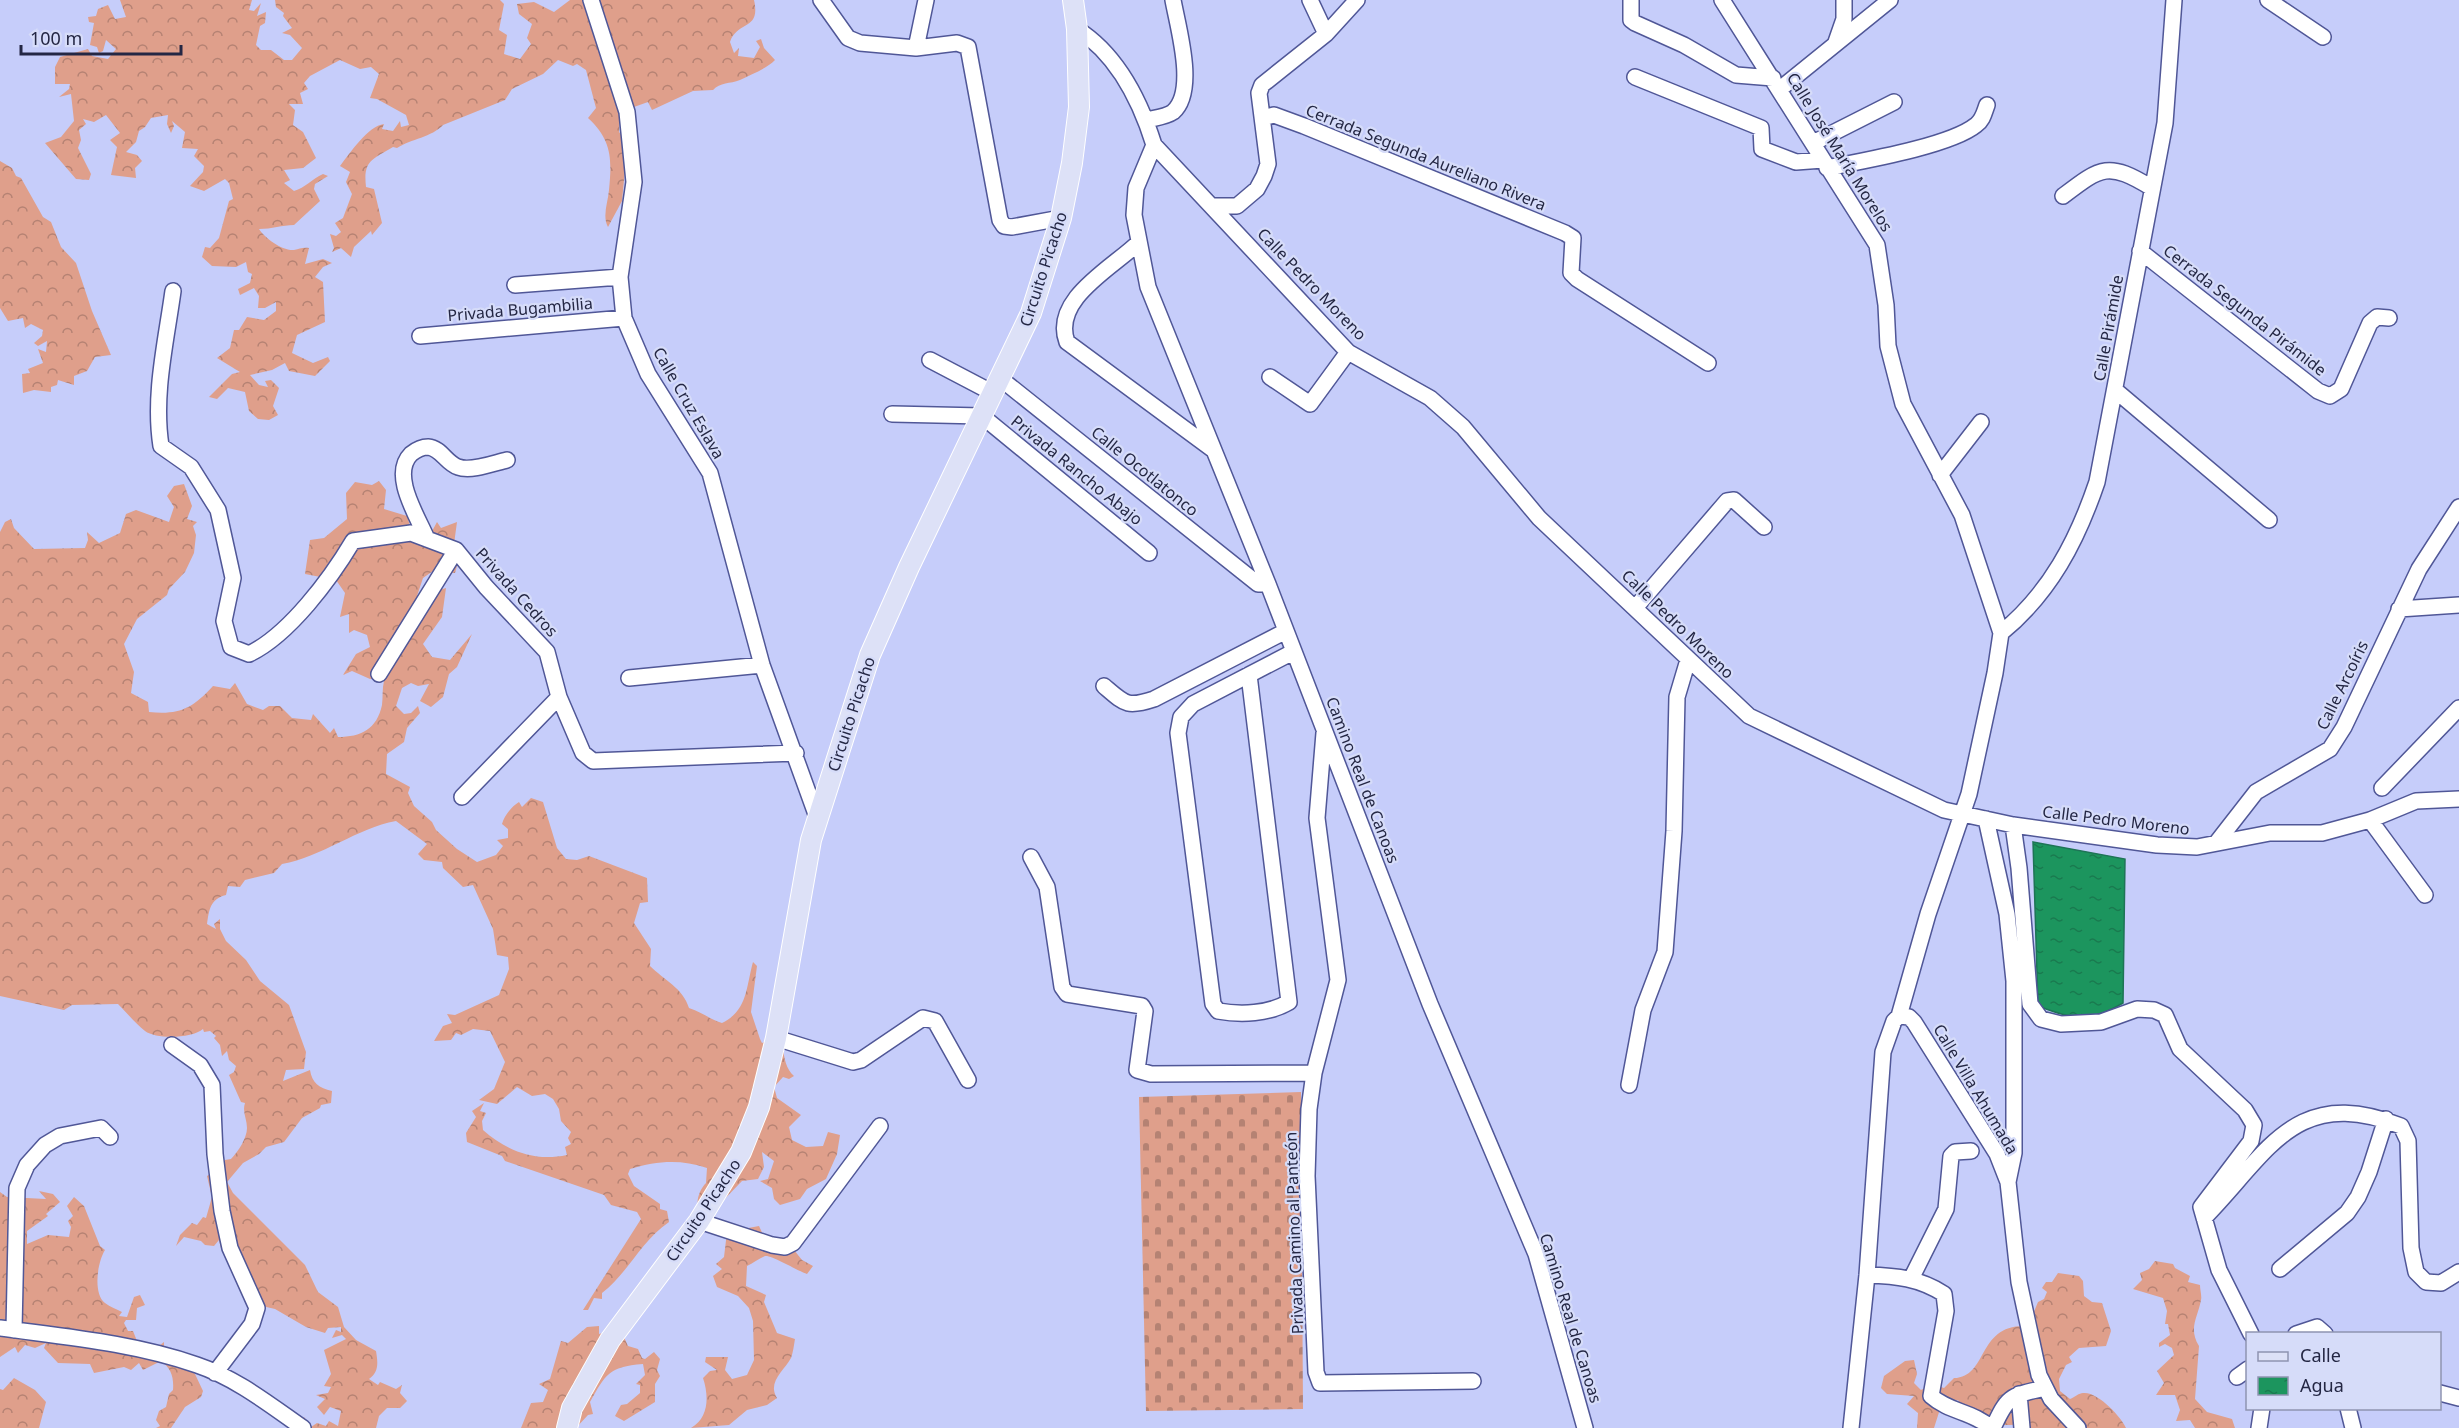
<svg xmlns="http://www.w3.org/2000/svg" width="2459" height="1428" viewBox="0 0 2459 1428" font-family="'Noto Sans',sans-serif">
<style>
.forest{fill:url(#forest-crowns)}
.cemetery{fill:url(#cemetery-stones)}
.water{fill:url(#water-ripples);stroke:#1e7456;stroke-width:1.5}
.lines{fill:none;stroke-linecap:round;stroke-linejoin:round}
.minor-casing{stroke:#505797;stroke-width:18}
.major-casing{stroke:#fff;stroke-width:22}
.minor{stroke:#fff;stroke-width:15}
.major{stroke:#dde1f7;stroke-width:20}
.labels{text-anchor:middle;stroke-width:4.5;stroke-linejoin:round;paint-order:stroke}
.street-label{font-size:16px;fill:#242744;stroke:#d6dcf9}
</style>
<defs>
<pattern id="forest-crowns" width="20" height="18" patternUnits="userSpaceOnUse" patternTransform="scale(1.5)"><rect width="20" height="18" fill="#df9f8b"/><path d="M2 6a3 3 0 1 1 6 0M12 15a3 3 0 1 1 6 0" fill="none" stroke="#b58273"/></pattern>
<pattern id="cemetery-stones" width="16" height="16" patternUnits="userSpaceOnUse" patternTransform="scale(1.5)"><rect width="16" height="16" fill="#df9f8b"/><path d="M2 7V4a2 2 0 0 1 4 0v3zM10 15v-3a2 2 0 0 1 4 0v3z" fill="#b58273"/></pattern>
<pattern id="water-ripples" width="26" height="14" patternUnits="userSpaceOnUse" patternTransform="scale(1.5)"><rect width="26" height="14" fill="#1c955e"/><path d="M2 4q2-2 4 0t4 0M15 11q2-2 4 0t4 0" fill="none" stroke="#197a4f"/></pattern>
</defs>
<rect width="100%" height="100%" fill="#c6cdfa"/>
<path class="forest" d="M120 0H252L249 10 254 11 261 3 257 16 266 12 265 23 260 26 256 45 261 50H271L284 60H292L302 48 290 35 282 33 292 28 283 16 284 13 276 7 275 0H500L504 4 499 30 507 35 504 54 520 59 531 44 527 38 532 24 519 14 517 4 534 2 554 12 570 0H754C761 31 738 20 730 42L734 53 739 48 738 56 754 58 760 47 756 41 761 39 764 48 775 60C766 69 752 74 740 80 730 84 720 82 713 90L693 91 652 110 648 102 634 107 630 105 620 114 619 132 630 144 638 145 626 159 622 201 608 227C602 216 608 202 609 190 612 159 612 140 588 118L596 108 586 70 577 64 573 66 558 60 543 74 512 89 505 100 443 125C432 137 411 139 397 148L393 147C372 160 363 160 366 187L374 189 382 223 372 235 371 231 354 247 351 257 341 248 332 252 334 248 330 234 336 236 341 232 335 223 343 218 352 194 346 182 350 172 340 166C350 153 368 126 384 124L382 129 393 131 400 121 401 127 409 125 406 115 377 99 370 98 379 74 371 67 360 69 340 60 310 76 304 83 308 89 300 93 303 104H289L295 110 293 125 303 132 316 158 303 168 284 170 290 180 284 183 294 191C305 188 312 179 323 174L328 176 315 184 314 189 320 201 294 225C282 225 272 229 259 229 265 238 282 251 294 250 300 249 302 247 309 248L305 264 323 259 332 263 323 267 315 277 323 282 325 322 297 335 292 353 313 363 328 357 330 361 315 376 289 371 285 363 272 370 250 375 259 385 268 387 265 381 271 380 279 388 273 406 278 415 269 420 258 419 249 411 245 392 228 388 217 399 209 397 232 374 240 372 217 358 230 348 234 330H239L247 317 264 320 276 311V302L265 308H258L259 296 254 288 240 295 238 289 250 283 252 274 248 272 246 262 236 267 212 266 202 257 205 247 210 248 219 238 229 201 233 199 229 183 225 179 204 191 190 186 203 172 204 166 194 156 198 149 182 148 185 132 172 121 174 126 171 133 167 124 168 115 151 118 145 127 139 131 136 142 126 152 137 155 142 161 135 168 136 178 111 175 117 147 110 140 120 133 106 115 94 122 83 119 86 124 79 130 81 140 78 148 91 174 89 180 76 179 45 143 61 137 74 121 71 94 59 97 69 89 70 84H55V67L60 57 88 49 92 56 108 59 116 49 106 40 103 51 99 53 97 47 90 45 94 23 89 22 88 17 96 16 98 9 108 5 115 19 126 17Z
M0 161 12 168 16 176 21 178 43 217 51 222 61 247 76 263 92 311 111 355 95 357 87 371 74 376V385L58 380 57 385 51 387V392L34 390 23 393 22 374 30 373 28 369 43 363 38 349 46 352 47 341 38 346 34 343 42 336 43 330 31 324 25 328 23 318 8 321 0 308Z
M379 481 386 490 384 509 407 516 412 532 430 535 437 522 441 528 457 522 454 544 459 559 455 573 433 571 423 578 417 596 423 603 433 592 446 588 442 617 423 644 432 657 450 660 472 634 457 667 449 674 443 697 431 707 420 701 429 684 418 686 411 683 402 688 396 706 404 714 411 713 418 706 420 713 407 728 404 742 387 754 386 774 410 787 408 793 414 806 432 822 436 830 457 849 477 862 496 855 503 846 497 840 508 838V829L502 824C504 816 512 806 519 802L522 807 531 798 543 802 557 848 566 859 577 860 589 856 647 878 648 902 640 903 634 923 651 949 650 966C664 980 683 988 689 1008 702 1012 709 1019 722 1023 748 1010 746 987 753 962L757 966 751 1012 760 1039 762 1043 774 1038 783 1047C784 1058 786 1069 794 1076L789 1079 783 1077 774 1087 777 1098 801 1115 789 1127 792 1140 806 1147 823 1146 828 1132 840 1135 837 1154 826 1179 807 1189 800 1199 780 1205 774 1199 772 1188 760 1181 768 1179 774 1161 762 1152 764 1167 758 1179 742 1181 714 1210H699C695 1201 700 1189 706 1183L707 1168C680 1159 657 1161 630 1169L628 1174 634 1186 660 1204V1209L667 1211 669 1222C640 1242 629 1272 602 1293V1299L594 1298 588 1310H583L641 1219 637 1212 611 1205 604 1195 505 1161 502 1156 467 1142 466 1133 476 1117 472 1111 484 1103 480 1111 486 1113 482 1121 483 1130C507 1151 534 1162 567 1155L565 1147 571 1144 568 1138 571 1132 561 1121 559 1109 553 1099 545 1094 532 1096 517 1087 497 1104 479 1100 494 1089 505 1062 490 1031 473 1029 461 1035 456 1033 451 1040 434 1041 443 1026 452 1023 447 1014 455 1015 499 995 509 969 508 957 497 955 493 929 473 885 463 887 443 868 442 862 424 860 418 854 427 844 396 821C357 828 322 857 282 864L274 873 245 880 240 887 228 886 226 895C210 899 209 910 207 924L216 929 214 924 220 919V929L226 941 246 960 260 981 289 1005 306 1052 304 1069 286 1070 283 1081 310 1070C312 1083 319 1088 332 1091L331 1103 321 1105 320 1108 302 1118 284 1142 266 1147 259 1154 243 1163 227 1182 233 1193 305 1265 318 1292 338 1307 344 1327 356 1340 376 1351C378 1363 379 1372 369 1379L378 1385 380 1382 396 1389 402 1385 400 1393 407 1401 400 1408H387L379 1416 376 1428H300L304 1417 311 1427 317 1423 326 1426 329 1421 338 1426 341 1411 330 1407 324 1415 317 1407 325 1399 316 1395 328 1393 331 1387 324 1386 331 1374 324 1350 346 1339 342 1335 332 1338 336 1330 341 1332V1327L328 1328 325 1333 306 1327 275 1309 262 1306 228 1250 221 1248 219 1240 214 1246 205 1245 201 1241 184 1237 176 1246 180 1235 192 1223 197 1225 203 1217 206 1218 212 1197 207 1176 221 1167 225 1160 231 1159C238 1152 247 1138 247 1128 247 1119 242 1112 245 1103L241 1102 229 1075 234 1072 236 1066 229 1060 227 1051 222 1056 220 1045 214 1038 216 1036 210 1031 204 1032 203 1029C193 1038 157 1040 145 1031 135 1023 127 1013 118 1004L72 1005 64 1010 0 996V532L5 522 11 519 14 528 34 549 85 548 88 540 87 532 99 543 120 533 126 514 136 510 169 522 174 507 167 496 174 486 184 484 192 506 187 519 197 522 193 526 196 535 194 553 185 572 169 589 167 595 137 619 124 644 134 672 131 693 148 702 149 712C179 715 192 709 213 686L230 689 235 683 247 704 263 710 269 706H280L292 718 311 720 313 714 330 733 334 728 338 737C361 737 377 729 382 705 383 697 382 689 384 681L380 677 370 679 352 671 343 675 356 654 370 647 367 635 354 630 349 633V614L340 617 345 593 336 580 305 574 310 540 324 538 347 519 346 493 355 482 372 485Z
M39 1191 53 1194 60 1202 46 1214 48 1216 27 1231V1244L48 1235 69 1237 71 1227 68 1221 73 1216 67 1206 74 1197 84 1206 100 1246 105 1250C97 1263 93 1294 105 1303 110 1307 117 1309 122 1312L119 1316 127 1317 134 1297 140 1295 145 1305 137 1308 136 1320H126L124 1323 128 1331H133L137 1341 159 1346 164 1342V1348L195 1374 203 1391 201 1397 185 1407 171 1428H156L160 1426 156 1420 159 1411 166 1407 169 1394 173 1390C174 1377 171 1368 161 1361L143 1370 139 1363 131 1370 124 1367 94 1373 90 1364 58 1363 44 1348 46 1343 35 1348 25 1345 18 1353 15 1347 0 1357V1192L7 1197 46 1199Z
M759 1226 765 1239 794 1250 802 1260 813 1266 807 1274C798 1271 772 1255 765 1256 760 1258 753 1263 747 1266L746 1286 766 1295 764 1302 777 1333 795 1339C794 1345 793 1353 791 1358 784 1371 767 1382 777 1398L767 1405 747 1410 729 1425 691 1428C709 1418 709 1396 703 1378L710 1371 717 1370 705 1362 706 1357H728L725 1370 732 1379 747 1375 754 1360 753 1321 749 1308 738 1296 717 1287 713 1276 722 1269 716 1264 724 1257 727 1232Z
M2155 1261 2173 1264 2175 1268 2190 1276 2188 1282 2200 1285C2200 1290 2202 1296 2201 1300 2198 1317 2188 1328 2199 1346L2195 1399 2207 1412 2232 1419 2235 1428H2195L2190 1420 2176 1421 2180 1410 2175 1395H2156L2164 1383 2157 1371 2174 1355 2172 1348 2165 1344 2159 1347V1343L2170 1335 2168 1324H2165L2167 1311 2163 1298 2133 1289 2142 1280 2140 1273 2149 1269Z
M2058 1273 2079 1276 2083 1281 2084 1296 2092 1302 2102 1303 2111 1331 2106 1346 2079 1348 2069 1357 2072 1362 2066 1365 2059 1379 2060 1391 2070 1399C2075 1397 2079 1393 2083 1393 2098 1391 2122 1418 2126 1428H2026L2021 1424C1999 1428 1968 1420 1958 1400L1941 1406 1934 1428H1917L1918 1413 1907 1404 1914 1396 1887 1394 1881 1388 1884 1376 1905 1361 1914 1360 1917 1374 1914 1383 1921 1390 1932 1384 1944 1388 1954 1378C1989 1377 1976 1323 2028 1326L2038 1302 2044 1299 2047 1292 2042 1288 2046 1282H2052Z
M599 1326V1334L615 1330 623 1335 628 1346 638 1349 642 1358 645 1359 654 1352 660 1359 657 1370 660 1376 655 1384V1402L624 1421 615 1416 621 1405 627 1404 640 1393V1385L636 1384 645 1375 643 1364C608 1367 606 1374 590 1402L593 1414 588 1415 576 1428H521L531 1403 543 1402 548 1390 539 1384 550 1379 561 1341 568 1343 587 1327Z
M14 1378 35 1390 46 1402 39 1428H0V1389L3 1390Z"/>
<path class="cemetery" d="M1301 1092 1303 1409 1146 1411 1139 1097Z"/>
<path class="water" d="M2033 842 2125 859 2123 1003C2089 1023 2074 1020 2038 1006Z"/>
<g class="lines">
<g class="minor-casing">
<path id="minor" d="M591 0 627 112 634 182 620 277 624 318 648 374 710 473 762 665 817 817
M821 0 848 38 860 43 916 48 957 43 968 47 1000 220 1004 226 1012 227 1061 218
M1310 0 1326 34
M1631 0V20L1635 23 1684 45 1736 75 1773 78
M1722 0 1877 245 1886 305 1888 346 1903 404 1962 515 2001 633 1995 673 1969 794 1928 914 1899 1016 1894 1021 1883 1052 1867 1275 1851 1428
M2268 0 2323 37
M1077 29C1118 55 1140 100 1154 145L1348 352 1430 398 1463 427 1539 518 1749 716 1944 810 2013 825 2157 845 2197 847 2270 833H2322L2370 820 2416 801 2459 799
M1836 42 1844 19V0
M916 48 926 0
M1635 77 1761 128 1762 149 1796 162 1823 160
M1780 89 1890 0
M1263 118 1274 115 1304 126 1565 233 1573 238 1571 273 1577 279 1708 363
M1146 120C1154 118 1166 117 1173 112 1197 91 1178 28 1173 0
M1813 143 1894 102
M1154 145 1136 188 1134 215 1148 287 1268 584 1430 1004 1536 1254 1585 1428
M1827 168C1862 161 1950 146 1976 125 1983 120 1984 113 1987 105
M2063 196C2101 167 2108 161 2152 188
M1212 206H1237L1257 189 1264 176 1268 164 1259 93 1262 85 1326 34 1357 0
M1139 242C1114 267 1051 299 1067 342L1212 449
M2140 251 2318 391 2330 396 2341 389 2370 323 2377 317 2389 318
M515 285 620 277
M173 291C166 342 153 395 161 446L191 467 218 510 233 578 224 621 231 647 249 654C289 635 331 578 353 541L411 533 456 550 486 587 547 652 559 697 583 753 593 761 796 753
M420 336 624 318
M930 360 993 393
M1270 377 1310 404 1348 352
M1001 379 1258 584H1268
M2115 390 2269 520
M892 414 982 416 1149 553
M1940 475 1981 422
M427 539C418 517 390 475 411 454 416 450 421 447 428 447 441 448 446 463 458 467 471 472 494 463 507 460
M1635 608 1727 501 1734 500 1764 527
M2399 609 2459 605
M2001 633C2050 593 2077 541 2097 482L2165 123 2174 0
M379 674 456 550
M1249 675 1289 1002C1269 1014 1241 1015 1218 1011L1213 1004 1178 733 1181 717 1193 704 1293 652
M629 678 762 665
M1104 686C1125 704 1127 708 1154 699L1286 631
M1324 733 1317 818 1338 980 1314 1073 1309 1109 1307 1176 1316 1372 1320 1383 1473 1381
M2382 788 2459 708
M462 797 559 697
M1986 819 2007 914 2014 981V1153L2008 1182
M2370 820 2425 895
M2013 825 2019 868 2030 1004 2041 1019 2061 1024 2101 1022 2137 1009 2154 1010 2165 1015 2180 1049 2245 1110 2254 1125 2251 1141 2201 1207 2219 1270 2251 1334
M2217 842 2256 792 2330 749 2344 727 2419 569 2459 507
M1031 857 1047 887 1062 987 1067 994 1142 1006 1145 1011 1137 1070 1151 1074 1314 1073
M1899 1016 1909 1017 1914 1022 1997 1154 2008 1182 2019 1282 2039 1375 2051 1399 2078 1428
M776 1038 853 1062 861 1060 923 1018 935 1021 968 1080
M172 1045 200 1065 212 1085 215 1154 222 1211 230 1248 257 1308 252 1324 215 1373
M1629 1085 1643 1010 1665 952 1674 831 1677 697 1688 660
M2204 1218C2268 1153 2295 1084 2401 1126L2408 1141 2411 1248 2416 1272 2426 1282 2441 1283 2459 1272
M699 1221 772 1245 785 1247 793 1243 880 1126
M2280 1269 2347 1213 2358 1197 2369 1172 2386 1119
M1867 1275C1897 1276 1919 1278 1944 1294L1946 1311 1931 1396C1949 1412 1974 1412 1991 1428
M1911 1279 1946 1209 1951 1156 1955 1152 1971 1151
M0 1328C66 1337 134 1343 197 1365 236 1378 270 1405 303 1428
M14 1330 17 1188 27 1165 45 1145 60 1136 101 1128 110 1137
M2296 1334 2317 1327 2325 1334
M2237 1377 2248 1369
M2440 1393 2459 1398
M2019 1394 2022 1428
M2348 1408 2353 1428
M1993 1428C2008 1395 2010 1396 2045 1388
M2259 1428 2262 1408"/>
</g>
<g class="major-casing">
<path id="major" d="M567 1428 572 1408 610 1340 699 1221 741 1152 759 1107 776 1038 811 840 870 655 909 567 1031 313 1061 218 1072 163 1079 107 1077 29 1073 0"/>
</g>
<use href="#minor" class="minor"/>
<use href="#major" class="major"/>
</g>
<g class="labels">
<g class="street-label">
<text transform="translate(1840 152) rotate(58)" y="6">Calle José María Morelos</text>
<text transform="translate(1426 157) rotate(22)" y="6">Cerrada Segunda Aureliano Rivera</text>
<text transform="translate(1043 269) rotate(-72)" y="6">Circuito Picacho</text>
<text transform="translate(1312 284) rotate(46)" y="6">Calle Pedro Moreno</text>
<text transform="translate(520 309) rotate(-5)" y="6">Privada Bugambilia</text>
<text transform="translate(2245 310) rotate(38)" y="6">Cerrada Segunda Pirámide</text>
<text transform="translate(2108 328) rotate(-80)" y="6">Calle Pirámide</text>
<text transform="translate(689 403) rotate(60)" y="6">Calle Cruz Eslava</text>
<text transform="translate(1077 470) rotate(39)" y="6">Privada Rancho Abajo</text>
<text transform="translate(1145 471) rotate(39)" y="6">Calle Ocotlatonco</text>
<text transform="translate(517 592) rotate(48)" y="6">Privada Cedros</text>
<text transform="translate(1678 624) rotate(44)" y="6">Calle Pedro Moreno</text>
<text transform="translate(2342 685) rotate(-64)" y="6">Calle Arcoíris</text>
<text transform="translate(851 714) rotate(-72)" y="6">Circuito Picacho</text>
<text transform="translate(1363 780) rotate(69)" y="6">Camino Real de Canoas</text>
<text transform="translate(2116 820) rotate(7)" y="6">Calle Pedro Moreno</text>
<text transform="translate(1976 1089) rotate(59)" y="6">Calle Villa Ahumada</text>
<text transform="translate(703 1210) rotate(-56)" y="6">Circuito Picacho</text>
<text transform="translate(1294 1233) rotate(-92)" y="6">Privada Camino al Panteón</text>
<text transform="translate(1571 1318) rotate(73)" y="6">Camino Real de Canoas</text>
</g>
</g>
<rect x="2246" y="1332" width="195" height="78" fill="#d6dcf9" stroke="#8f94b1" stroke-width="1.5"/>
<rect x="2258" y="1352" width="30" height="9" fill="#dde1f7" stroke="#8f94b1" stroke-width="1.5"/>
<text x="2300" y="1362" font-size="18" fill="#242744">Calle</text>
<rect x="2258" y="1377" width="30" height="18" fill="url(#water-ripples)" stroke="#8f94b1" stroke-width="1.5"/>
<text x="2300" y="1392" font-size="18" fill="#242744">Agua</text>
<path d="M21 45v9h160v-9" fill="none" stroke="#242744" stroke-width="3"/>
<text x="30" y="45" font-size="18" fill="#242744" stroke="#d6dcf9" stroke-width="4.5" paint-order="stroke">100 m</text>
</svg>
